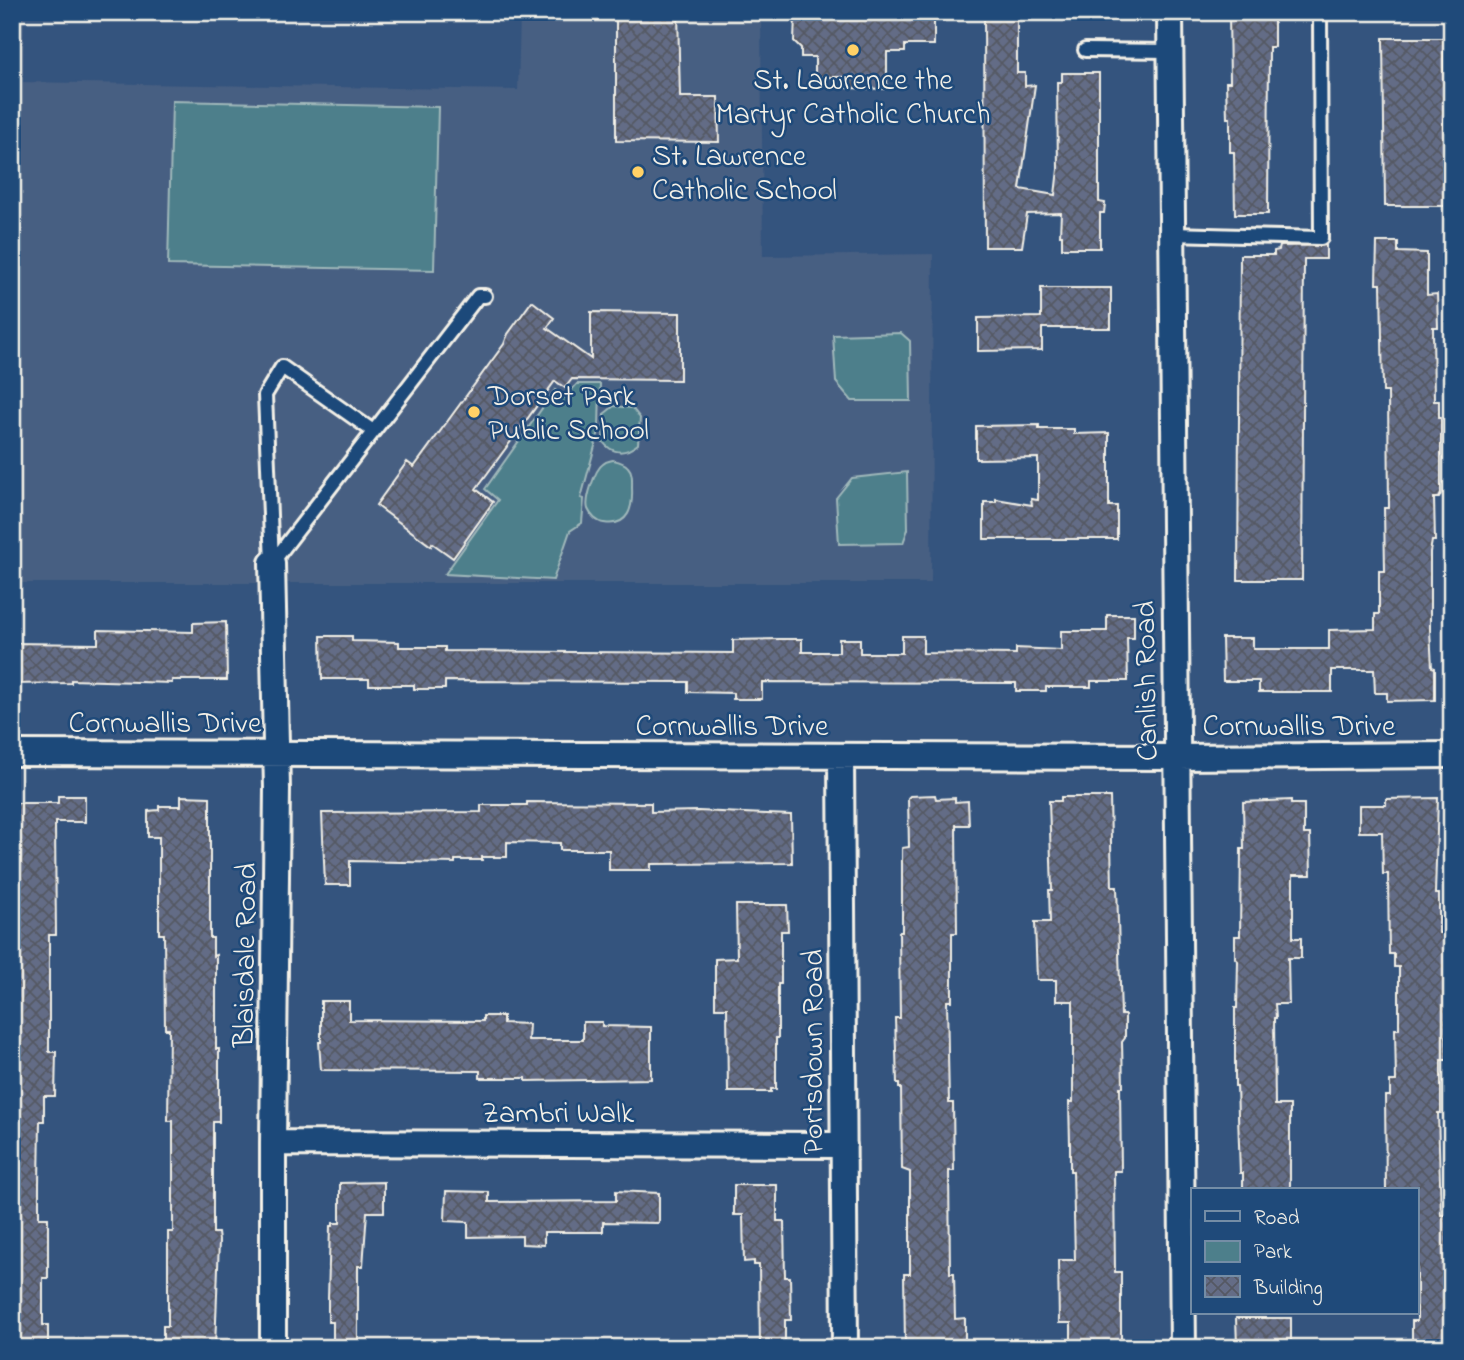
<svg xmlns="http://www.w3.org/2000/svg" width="1464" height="1360" viewBox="0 0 1464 1360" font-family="'Indie Flower',sans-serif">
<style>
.built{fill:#465e82}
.green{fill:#4d7f8b;stroke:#a0b8ba;stroke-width:2}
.building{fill:url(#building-cross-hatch);stroke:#f4f1e8;stroke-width:2}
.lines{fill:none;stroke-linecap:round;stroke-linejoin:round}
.service-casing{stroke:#f4f1e8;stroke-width:18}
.minor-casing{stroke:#f4f1e8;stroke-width:30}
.service{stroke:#1f4a7a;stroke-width:12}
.minor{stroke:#1f4a7a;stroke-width:24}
.poi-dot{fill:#ffd166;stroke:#1f4a7a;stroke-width:2.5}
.labels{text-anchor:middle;stroke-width:5;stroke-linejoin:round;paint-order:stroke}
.poi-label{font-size:30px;fill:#f4f1e8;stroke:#1f4a7a;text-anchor:start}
.street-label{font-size:30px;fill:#f4f1e8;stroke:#1f4a7a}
</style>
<defs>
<pattern id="building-cross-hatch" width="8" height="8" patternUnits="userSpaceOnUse" patternTransform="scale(1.75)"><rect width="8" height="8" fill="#646c86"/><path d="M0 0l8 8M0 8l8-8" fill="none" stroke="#555863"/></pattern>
</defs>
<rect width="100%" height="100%" fill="#34547e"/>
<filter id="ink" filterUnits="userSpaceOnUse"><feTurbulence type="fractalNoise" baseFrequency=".0143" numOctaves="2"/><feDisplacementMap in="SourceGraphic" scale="14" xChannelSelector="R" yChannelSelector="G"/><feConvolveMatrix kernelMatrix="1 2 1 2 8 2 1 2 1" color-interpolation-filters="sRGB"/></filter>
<g filter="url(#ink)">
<path class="built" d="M12 12H24L23 82 518 90 520 12H761L763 256 933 254 931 583H12Z"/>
<path class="green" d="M172 101 438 107 434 270 168 265Z
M901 333 910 341 911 401H852L836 382 833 335Z
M577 384H600L599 431 581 498 584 499 582 523 570 531 553 580 445 574 498 500 485 489 555 390 565 397Z
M614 406 632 408 640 418 638 444C626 454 613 455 603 442L604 414Z
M613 460C618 461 624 462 628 467 633 472 632 480 632 488 633 507 629 527 604 523 597 522 591 516 588 509 585 500 595 469 603 464 606 461 609 461 613 460Z
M907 472 908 529 903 543 839 544 836 498 852 478Z"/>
<path class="building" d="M616 12H678L680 97H718L719 142 616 141Z
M799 12H934V45H905V52H887V89L846 88V77H815V57H801V48L794 41 795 16H799Z
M984 12H1017V73H1025V86L1035 85 1020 189 1055 195 1058 169 1057 82H1062V73H1099V202L1105 203 1104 213H1100V248H1062V235H1060L1061 213 1027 214 1022 247H985Z
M1229 12H1274V47H1269L1268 214H1235L1234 152H1230V118H1227L1226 82H1230Z
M1383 38H1444L1445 206H1385Z
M1377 242H1398V252L1427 253V295L1437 294 1438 327H1433L1434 401H1439V418H1441V494L1439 498H1434L1435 541H1432L1430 552V630L1432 667 1435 668V700L1387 701V693H1375L1374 670H1332V692H1259V681H1223L1222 638H1253V649H1329V630L1375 629V614H1379V571H1385L1384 508H1389L1388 392H1383L1381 284H1376Z
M1326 245V259H1304L1302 580H1238L1240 255H1274V251L1279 250 1280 246Z
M1041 288H1111V328H1042V350L978 351V318L1041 317Z
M532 301 554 318 547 328 591 359V312L680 313V380L572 379 565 388 555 381 476 489 493 502 453 558 432 543 431 546 376 505 407 462 414 467 504 344 508 334Z
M1039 425V429H1074V434L1109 433V506H1117V539H984V502H996V499L1032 505 1031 499 1038 500V458L976 459V426Z
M1107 615H1134V638H1127L1128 681H1091V687H1046V691H1016V683L762 682V699H733V693L688 692V682L445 681V689H414V685H369V679H322L321 636H352V641L399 642V647H445V651L574 652 733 653V640L780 639H802V652H839V639H860V653H902V636H923V653L1016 654V648L1061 650V631H1107Z
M226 622 227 680H172V683L71 680V683L12 684V643L98 644V630L193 632V623Z
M935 795 936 799 955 798V802L968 801 969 825H956L957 933H952V1001H947L949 1103H953L954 1171H949L950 1273H954L955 1319 965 1318V1340L905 1343 904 1274H910V1172L902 1169 901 1088H899V1083H897L895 1018H900L899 932H902V848L909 847 908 798 910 796Z
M58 796H85V822H55L56 935H49V1052H56L55 1096H44V1121H40L39 1184V1218H48V1278H43V1325H48V1348H12V803H58Z
M181 796 210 797V938H213V956L216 955V1049H219V1122H213V1233H218L219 1241 215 1348H163V1326H168V1232H173V1121H168L169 1029H165L164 934H159V837H148V811L159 810V806H181Z
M1061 797H1110L1112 887H1117L1121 1015H1125V1038L1122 1042 1123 1087H1120L1121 1171H1114L1115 1272H1121V1341H1071V1323H1059L1058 1260H1075L1073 1171H1070V1144L1069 1102H1073V1001H1056V980H1037L1035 922H1050L1049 890H1052L1049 801H1061Z
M1438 798 1435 894H1439V933H1446L1447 989 1452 990V1018L1446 1020 1447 1060H1441V1113H1438L1441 1215H1447V1269H1452V1345H1412V1321H1417V1190H1386L1385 1096H1390V1081H1396L1395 1029H1399V967H1394V954H1389L1388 874H1383L1382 832H1359V805H1386V799Z
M1291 800V804H1304V834H1310L1311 875H1293V938H1301V958H1288L1289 1004H1275L1276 1018H1274L1275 1105H1290V1190H1243V1173H1240L1237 1086H1235V1008H1237L1238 961 1235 958V936H1240L1241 849H1244L1243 802Z
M527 802 651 803V812L698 811 791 815 792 863 651 864V870H609V850H560V843L507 842V857H482V860H455V863L350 861V885H325L322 813 481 812V805H527Z
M736 905H787L788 931H781V984H778V1038H776V1089H771V1092H728L727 1008H715V959L737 958Z
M321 1001H349V1020L483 1021V1016H503V1023L529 1024 528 1040H583V1022H602V1026L651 1027V1079L526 1081V1078H480V1071L321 1070 319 1042H321Z
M384 1182V1212H367L363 1266H358V1348H333V1322H328V1300L330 1226H333V1223H340V1183Z
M734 1185H777V1221H784L785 1277H790L791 1320H785V1348H760L759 1265H754V1261L744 1262 743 1215H734Z
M446 1191 489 1192V1202L616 1201V1191L659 1193V1223L603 1222V1232H544V1245L522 1244V1236L468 1237V1222L445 1221Z
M1236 1318H1291V1344L1237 1345Z"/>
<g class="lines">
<g class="service-casing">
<path id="service" d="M1085 50 1170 51
M1172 234 1321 238 1320 12
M272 563 478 296H485
M272 563 265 395 282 367 373 431"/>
</g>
<g class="minor-casing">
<path id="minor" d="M1170 12 1183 1348
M272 563 277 789 273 1143V1348
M12 753 1178 757 1452 755
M841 757 845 1348
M273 1143 844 1145"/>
</g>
<use href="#service" class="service"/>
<use href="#minor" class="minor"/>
</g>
</g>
<g class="poi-dot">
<circle cx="853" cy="50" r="7"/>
<circle cx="638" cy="172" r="7"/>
<circle cx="474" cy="412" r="7"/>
</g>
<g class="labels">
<g class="poi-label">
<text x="853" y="89" text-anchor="middle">St. Lawrence the<tspan x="853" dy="34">Martyr Catholic Church</tspan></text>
<text x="652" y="165">St. Lawrence<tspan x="652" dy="34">Catholic School</tspan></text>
<text x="488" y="405">Dorset Park<tspan x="488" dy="34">Public School</tspan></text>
</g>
<g class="street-label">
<text transform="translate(1145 681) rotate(-91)" y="10">Canlish Road</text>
<text x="165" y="732">Cornwallis Drive</text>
<text x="732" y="735">Cornwallis Drive</text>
<text x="1299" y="735">Cornwallis Drive</text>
<text transform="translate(244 955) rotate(-89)" y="10">Blaisdale Road</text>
<text transform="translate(812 1052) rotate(-90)" y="10">Portsdown Road</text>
<text x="558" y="1122">Zambri Walk</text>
</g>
</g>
<rect width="1464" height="1360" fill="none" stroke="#1f4a7a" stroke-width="42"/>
<rect x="21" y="21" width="1422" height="1318" fill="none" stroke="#f4f1e8" stroke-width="2.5" filter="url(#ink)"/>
<rect x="1191" y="1188" width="228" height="126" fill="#1f4a7a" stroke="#748da6" stroke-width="2"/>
<rect x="1205" y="1211" width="35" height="10" fill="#1f4a7a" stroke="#748da6" stroke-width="2"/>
<text x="1254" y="1224" font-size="21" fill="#f4f1e8">Road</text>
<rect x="1205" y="1241" width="35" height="21" fill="#4d7f8b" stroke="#748da6" stroke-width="2"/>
<text x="1254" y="1258" font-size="21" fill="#f4f1e8">Park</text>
<rect x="1205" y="1276" width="35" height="21" fill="url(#building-cross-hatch)" stroke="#748da6" stroke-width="2"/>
<text x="1254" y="1294" font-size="21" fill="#f4f1e8">Building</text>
</svg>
